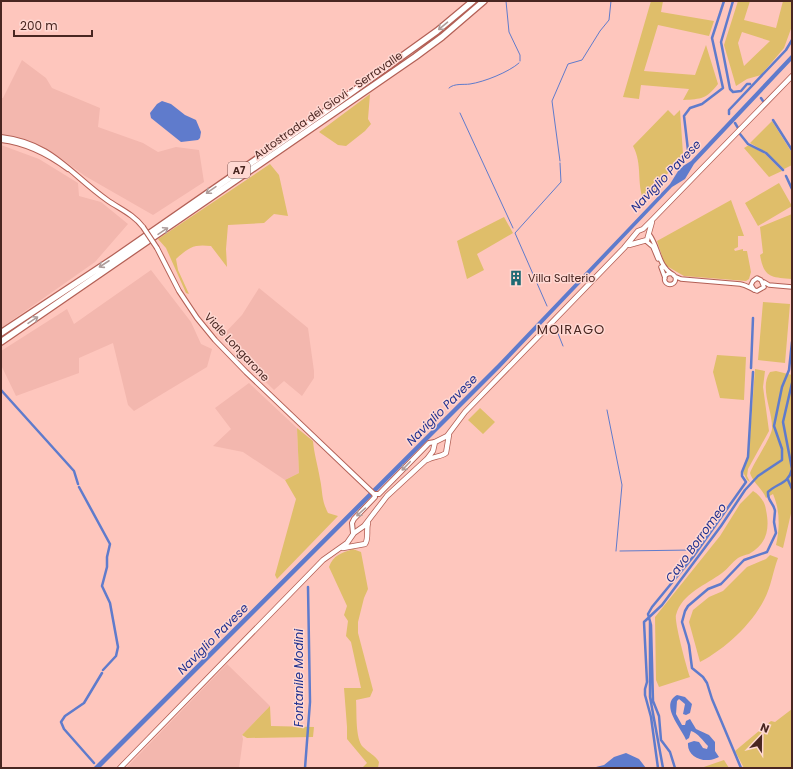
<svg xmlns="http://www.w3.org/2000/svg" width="793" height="769" viewBox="0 0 793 769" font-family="Poppins,sans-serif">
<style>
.built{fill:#f3b7ae}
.green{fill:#dfbe6a;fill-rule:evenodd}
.water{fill:#5f7bcc}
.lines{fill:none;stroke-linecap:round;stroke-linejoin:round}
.stream{stroke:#5f7bcc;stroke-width:1}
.canal{stroke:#5f7bcc;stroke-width:2.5}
.tertiary-casing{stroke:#b36056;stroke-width:5.5}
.secondary-casing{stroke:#b36056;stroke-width:6}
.primary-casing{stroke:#b36056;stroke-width:6}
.motorway-casing{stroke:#b36056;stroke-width:8}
.tertiary{stroke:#fff;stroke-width:3.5}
.secondary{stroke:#fff;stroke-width:4}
.primary{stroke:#fff;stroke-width:4.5}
.motorway{stroke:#fff;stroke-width:5.5}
.secondary-bridge-casing{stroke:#b36056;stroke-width:6;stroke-linecap:butt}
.secondary-bridge{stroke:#fff;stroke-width:4}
.oneway{stroke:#ad9d9b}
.labels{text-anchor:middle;stroke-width:3;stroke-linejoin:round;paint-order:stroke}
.shield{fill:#ffd8d2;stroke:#805b56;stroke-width:1}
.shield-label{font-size:10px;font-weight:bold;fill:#492621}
.street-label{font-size:11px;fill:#492621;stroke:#ffd8d2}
.poi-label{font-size:11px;fill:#492621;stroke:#ffd8d2;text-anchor:start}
.water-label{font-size:12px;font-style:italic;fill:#1d2f8f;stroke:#ffd8d2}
.quarter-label{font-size:13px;letter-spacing:1px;fill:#492621;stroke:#ffd8d2}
</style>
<rect width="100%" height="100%" fill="#fec6bd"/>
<path class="built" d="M22 60 46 78 52 88 100 108 98 127 143 143 158 152 176 147 199 150 204 182 153 215 85 176 62 159 37 145 1 136V98H3Z
M1 145 39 159 78 183 79 196 101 202 128 224 95 262 1 328Z
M151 270 191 322 201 344 212 349 207 367 134 411 128 405 113 343 79 358V373L16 396 1 365V351L67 309 74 324Z
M259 288 308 328 314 371V378L302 396 284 381 274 390 241 358 245 354 224 334 242 315Z
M249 383 297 428 299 473 285 480 243 452 213 446 231 429 215 408Z
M227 664 270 706 242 735 243 739 239 768H126Z"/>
<path class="green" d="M651 1H663L661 12 714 21 709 36 658 25 644 71 695 75 706 45 718 84C706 99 702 99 683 100L689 89 641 85 639 99 623 97Z
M738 1H750L744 20 776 28 783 1H792V26L784 48 761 75 747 79 736 86 724 45ZM742 32 770 41 744 66 738 43Z
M370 94 368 119 371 124 365 131 346 146 338 145 319 132Z
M668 110 674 116 680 110 683 154 665 177V180L644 202C636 182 643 165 633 146Z
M772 121 792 153V165L784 169 766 152 750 143Z
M749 145 765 154 782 171 769 177 744 148Z
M270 164 279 175 288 216 274 214 264 223 228 225 226 249 227 267 211 246C194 244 189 247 176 259L178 270 189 294 186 293 166 248 158 239Z
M779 183 792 206 758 226 745 203Z
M731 200 744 236H738V247L734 249 735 251 743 249V251H747L751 272 749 279 746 281 684 276 665 265 657 241Z
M792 214V279C771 277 764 278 760 255L763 253 760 227Z
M504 217 513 233 477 254 484 270 467 279 457 241Z
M763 302 790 304 785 363 758 360Z
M717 355 746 357 744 400 720 398 713 372Z
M755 369 765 371 763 387 769 431 748 469 747 476 750 482 747 480 743 472 749 450Z
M776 371 792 375V509L783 548 776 545C780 528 780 510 773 494L766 498C762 488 753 483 750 473 754 462 771 438 772 429 773 411 759 388 770 372Z
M480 408 495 422 483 434 468 420Z
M297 428 313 441C314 454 318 466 320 479 323 493 321 499 328 513L338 516 277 579 275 575 296 499 285 480 299 473Z
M753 491C760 495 765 502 766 510 770 529 767 544 749 554 745 555 741 556 738 558 732 562 728 569 722 573 706 585 682 593 676 615 674 621 687 669 690 677L659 687 656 680 655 617 720 536 740 504Z
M353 549 361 552 368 589 364 598 358 622V633L373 690 370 697 356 700C357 713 355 738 363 747 369 753 375 755 379 762L378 768H362L367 763 347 739V727L344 688H361L351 642 346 636 348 621 344 615 347 606 329 567C333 555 342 553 353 549Z
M770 555 778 558C773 571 771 587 764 600 751 625 725 649 700 662L689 622 693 610 709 597 723 591 747 567 766 559Z
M270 706 271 726 314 727 313 737 247 738 242 735Z
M792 709V768H744L735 751 771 721 775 722Z
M724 760 729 768H701Z"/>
<path class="water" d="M792 54V60L694 164 685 179 672 187 500 368 100 768H93L497 365 670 184 680 168 691 161Z
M162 101 171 104 185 115 196 120 201 132 200 138 198 140 181 142 151 118 150 113 157 104Z
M677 695 685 697 692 704 690 713 686 715 683 714 685 704 679 699 677 701 676 714 682 725H685L686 721 690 719 696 729 709 735 715 742V751L719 757C716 758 712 760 709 760 698 761 687 754 688 743L694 741 699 742 703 748 707 749 708 746C703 741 698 733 691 731L689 738 686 740C682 729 659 705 677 695Z
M626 753 639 759 646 768H592L604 765 614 757Z"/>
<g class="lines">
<path class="stream" d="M506 1 509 32 520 55V61
M449 88C454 83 464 85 470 84 484 82 509 72 519 63
M460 113 513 228
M560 161 552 101 568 64 582 60 600 31 609 20 611 1
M547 306 515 233 561 182 560 163
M555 326 563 346
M607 410 622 485 616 551
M620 551 693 550 696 552"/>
<path class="canal" d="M733 1 721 42 730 89 733 92 741 91 747 84H750
M761 98 763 101
M729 114V110L786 50 792 40
M773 120 792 150
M735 123 738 128
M740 134 748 144 766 153 783 170
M688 150 684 116 690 108 702 104 723 88 712 38 724 1
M786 176 792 189
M751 368 753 318
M1 390 74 471 78 484
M788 480 792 489
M79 487 110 544 107 557V567L102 586 110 603 118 647 116 656 103 670
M650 622V697L663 768
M94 763 64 729 61 722 65 716 84 703 102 673
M305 768 310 702 308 587
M658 768 651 717 645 695V689L647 682 644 622 662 605 721 526 745 490 758 476 782 460V449L774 426 782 387 789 370 792 342
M675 768 670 752 661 740 659 716 653 701 651 625 648 614 652 607 693 557 746 482 742 476V472L748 457 753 372
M741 768 712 699 707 683 703 677 692 668 689 645 682 622 685 611 688 606 708 589 721 584 744 560 767 552 776 533 774 522 775 511C774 503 767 501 768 492 777 483 789 484 792 469L783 422 792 383"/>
<g class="tertiary-casing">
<path id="tertiary" d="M649 234C659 247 658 266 672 274
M646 241 653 247 658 259
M661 267 665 278
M664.5 279a5.5 5.5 0 1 1 11 0a5.5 5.5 0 1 1-11 0Z
M674 276 681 279 740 284C747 285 751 289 757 291L764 287 761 280 757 278 753 281 751 285 754 290
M764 282 769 285 792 287"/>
</g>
<g class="secondary-casing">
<path id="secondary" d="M1 137C52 143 69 173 107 200 120 209 133 214 143 227
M1 140C26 143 48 154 68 169
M157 248 179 291 197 318 215 340 246 372 374 494
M374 494H379L429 443 435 442
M353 533 352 523 354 519 375 497 374 494"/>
</g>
<g class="primary-casing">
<path id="primary" d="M629 245 647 240 652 222
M427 460C434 456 441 457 446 453L449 435
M343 548 365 544C369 539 366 530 368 523
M120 768 323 560 347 543 354 533 364 526 387 496 427 459 433 451 435 442 447 436 465 412 624 248 638 231 643 229 653 219 792 76"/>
</g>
<g class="motorway-casing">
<path id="motorway" d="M1 333 114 258 323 113 437 31 473 1
M1 342 415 57 442 37 484 1"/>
</g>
<use href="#tertiary" class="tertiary"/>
<use href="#secondary" class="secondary"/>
<use href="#primary" class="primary"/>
<use href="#motorway" class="motorway"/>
<g class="secondary-bridge-casing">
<path id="secondary-bridge" d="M143 227 157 248"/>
</g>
<use href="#secondary-bridge" class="secondary-bridge"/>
</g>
<defs><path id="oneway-shaft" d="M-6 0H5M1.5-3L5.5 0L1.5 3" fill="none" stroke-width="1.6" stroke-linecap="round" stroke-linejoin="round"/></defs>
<g class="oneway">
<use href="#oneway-shaft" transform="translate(443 26) rotate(140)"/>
<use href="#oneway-shaft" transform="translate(211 190) rotate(145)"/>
<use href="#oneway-shaft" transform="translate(163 231) rotate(-34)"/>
<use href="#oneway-shaft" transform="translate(104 264) rotate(147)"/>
<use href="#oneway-shaft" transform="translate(33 320) rotate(-34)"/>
<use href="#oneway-shaft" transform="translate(406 466) rotate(134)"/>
<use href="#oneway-shaft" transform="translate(361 512) rotate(138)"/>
</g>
<defs>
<g id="building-bare" transform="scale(1.2)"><path d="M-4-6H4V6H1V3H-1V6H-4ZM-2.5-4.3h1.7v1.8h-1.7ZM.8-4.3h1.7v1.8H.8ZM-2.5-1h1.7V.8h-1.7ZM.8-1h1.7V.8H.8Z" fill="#1f6a74" stroke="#ffd8d2" stroke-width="2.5" paint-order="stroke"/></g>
</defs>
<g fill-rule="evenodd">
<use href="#building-bare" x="516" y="278"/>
</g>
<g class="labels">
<rect class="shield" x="228" y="162" width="22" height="16" rx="3"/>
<g class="shield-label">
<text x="239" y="174">A7</text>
</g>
<g class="street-label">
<text transform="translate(328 105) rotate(-35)" y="4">Autostrada dei Giovi - Serravalle</text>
<text transform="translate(237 347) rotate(47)" y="4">Viale Longarone</text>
</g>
<g class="poi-label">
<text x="528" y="282">Villa Salterio</text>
</g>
<g class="water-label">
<text transform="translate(666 176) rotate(-46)" y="4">Naviglio Pavese</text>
<text transform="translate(442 410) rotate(-45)" y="4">Naviglio Pavese</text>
<text transform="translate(696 543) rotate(-54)" y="4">Cavo Borromeo</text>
<text transform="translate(213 639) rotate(-45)" y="4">Naviglio Pavese</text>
<text transform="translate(299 678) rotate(-90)" y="4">Fontanile Modini</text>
</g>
<g class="quarter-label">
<text x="571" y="334">MOIRAGO</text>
</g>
</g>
<rect width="793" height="769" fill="none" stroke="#492621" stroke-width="4"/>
<g transform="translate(761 737) rotate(22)" stroke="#ffd8d2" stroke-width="3" paint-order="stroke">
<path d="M0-3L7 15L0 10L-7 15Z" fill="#492621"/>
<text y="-6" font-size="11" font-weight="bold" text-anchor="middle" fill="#492621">N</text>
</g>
<path d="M14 30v6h78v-6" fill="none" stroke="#492621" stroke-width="2"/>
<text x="20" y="30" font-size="12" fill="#492621" stroke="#ffd8d2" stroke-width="3" paint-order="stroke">200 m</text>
</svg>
